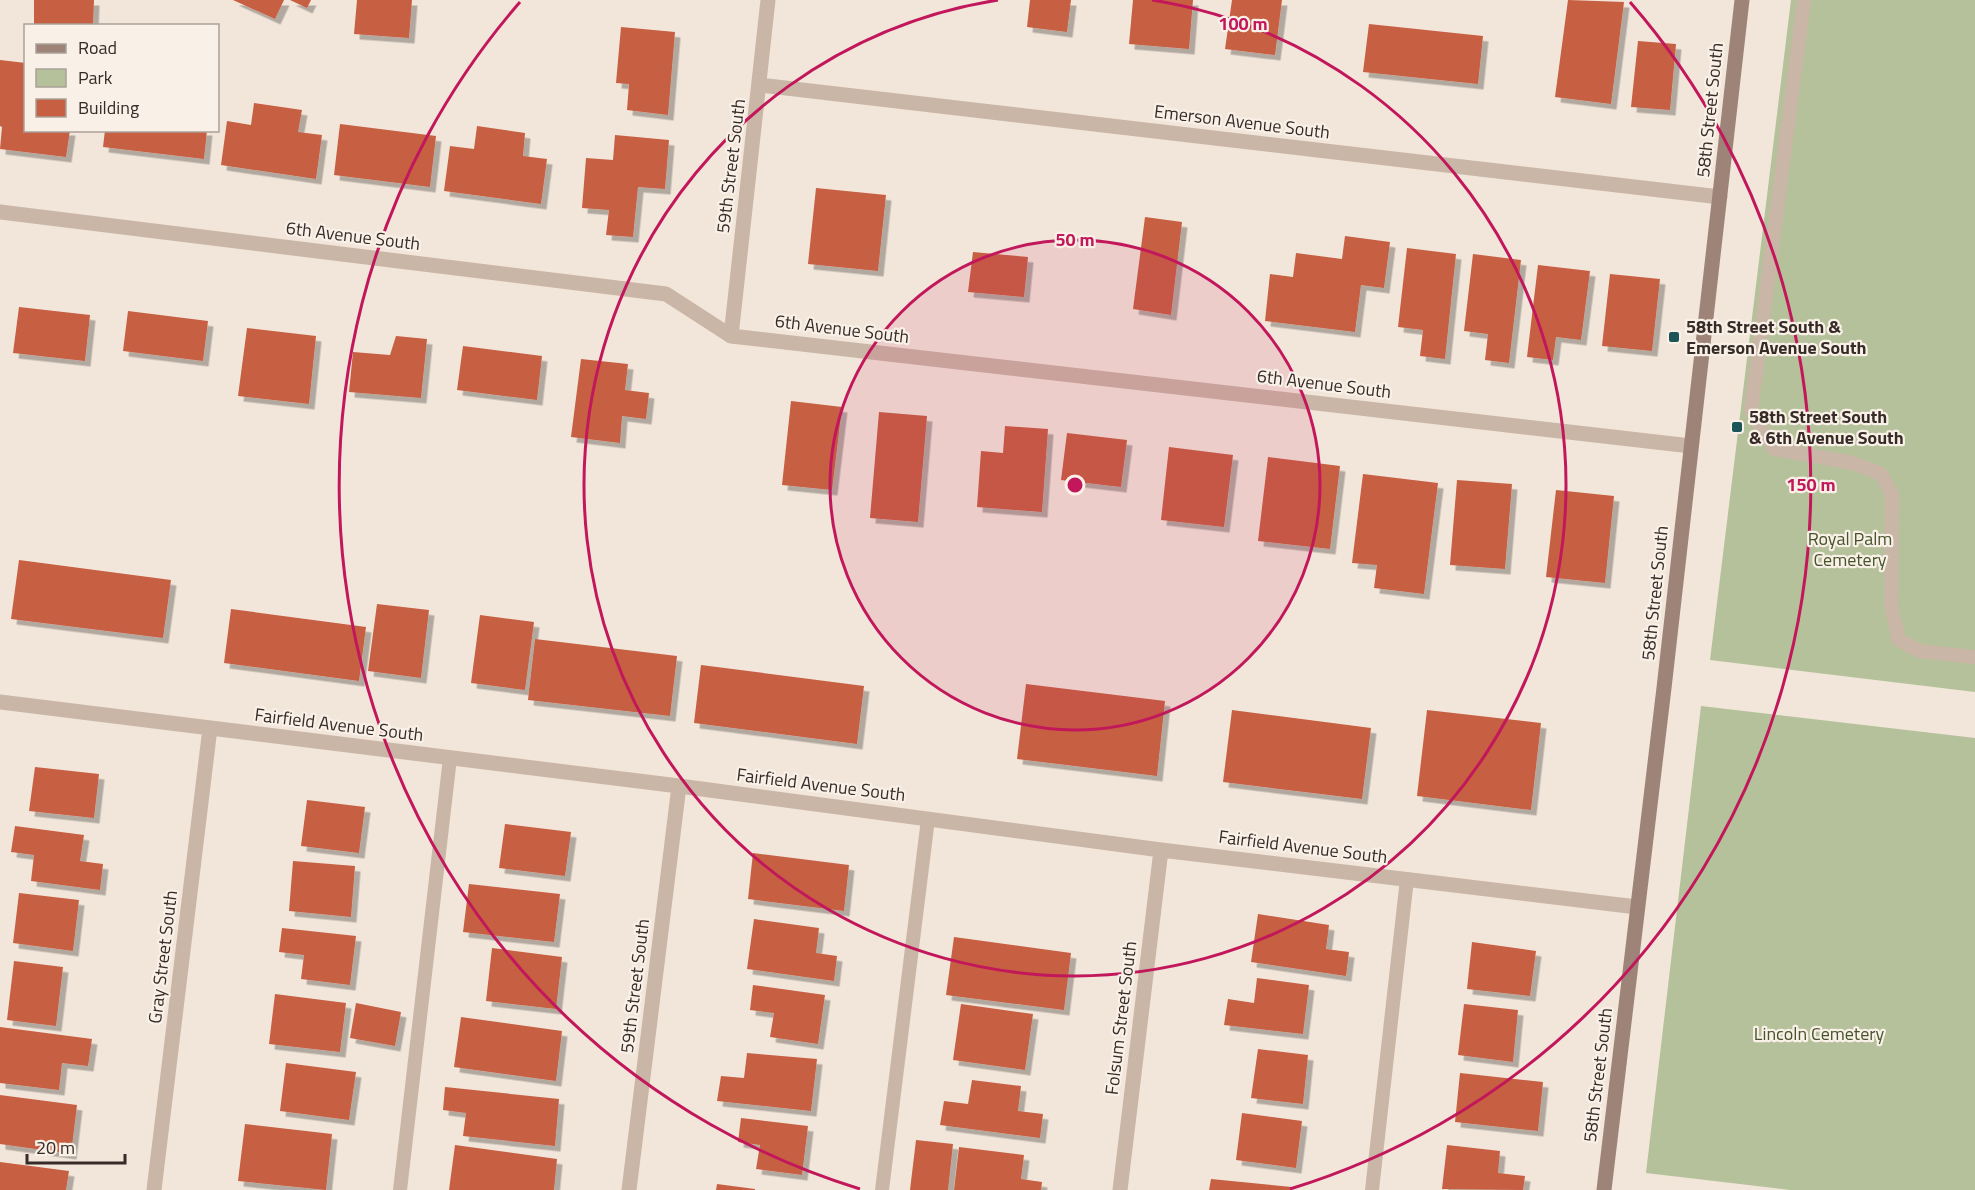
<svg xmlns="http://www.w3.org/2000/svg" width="1975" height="1190" viewBox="0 0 1975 1190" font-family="'Titillium Web',sans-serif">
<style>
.green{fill:#b5c19a}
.building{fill:#c75f43;filter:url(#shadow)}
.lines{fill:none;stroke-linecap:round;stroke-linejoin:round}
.lane{stroke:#cab6a6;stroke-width:14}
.street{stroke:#cab6a6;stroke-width:15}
.secondary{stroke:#9e8478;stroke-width:15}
.ring{fill:none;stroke:#c2185b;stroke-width:3}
.poi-dot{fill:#1c5558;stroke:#f9f0e7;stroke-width:2}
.labels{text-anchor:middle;stroke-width:4.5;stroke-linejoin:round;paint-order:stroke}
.street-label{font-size:18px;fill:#362b27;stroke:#f9f0e7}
.poi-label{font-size:18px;font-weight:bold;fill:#362b27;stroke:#f9f0e7;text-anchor:start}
.park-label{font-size:18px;fill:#46542b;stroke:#f9f0e7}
.centre{fill:#c2185b;stroke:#f9f0e7;stroke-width:3}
.ring-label{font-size:18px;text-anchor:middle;font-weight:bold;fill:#c2185b;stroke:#f9f0e7;stroke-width:4.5;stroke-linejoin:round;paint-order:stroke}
</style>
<defs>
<filter id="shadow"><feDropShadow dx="5.5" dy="5.5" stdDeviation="0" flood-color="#0004"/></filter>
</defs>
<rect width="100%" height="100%" fill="#f2e6da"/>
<path class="green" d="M1791 0H1975V692L1710 660Z
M1701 706 1975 738V1190H1790L1646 1173Z"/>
<path class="building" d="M34 0H94L93 26H34Z
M233 0H284L275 19Z
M290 0H311L307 8Z
M357 0H412L409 38 354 34Z
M1030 0H1071L1067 32 1027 27Z
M1133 0H1193L1189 49 1129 44Z
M1232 0H1282L1275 55 1225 49Z
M1568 0 1624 2 1611 104 1555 97Z
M1369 24 1483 36 1478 84 1363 72Z
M621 27 675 32 668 115 627 110 629 84 616 83Z
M1638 41 1676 44 1670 110 1631 107Z
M0 60 26 63V130H70L66 157 0 149 2 127 0 126Z
M254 103 302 110 298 132 322 135 316 179 221 165 227 121 251 125Z
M340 124 436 136 430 187 334 175Z
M477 126 525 133 523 156 547 159 541 204 444 191 450 146 474 149Z
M105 130H207L204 159 103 147Z
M615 135 669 140 665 189 638 187 633 237 606 235 609 210 582 208 586 158 613 160Z
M816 188 886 195 878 271 808 264Z
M1145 217 1182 222 1171 315 1133 309Z
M1345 236 1390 242 1384 288 1361 285 1355 332 1265 321 1270 274 1293 277 1296 253 1342 259Z
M1407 248 1456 254 1445 359 1420 356 1423 330 1398 327Z
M973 252 1028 257 1024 297 968 292Z
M1473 254 1521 260 1509 363 1485 360 1488 334 1464 331Z
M1538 265 1590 271 1581 340 1556 337 1553 360 1527 357Z
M1610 274 1660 279 1652 351 1602 346Z
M19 307 90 315 85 361 13 353Z
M128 311 208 321 203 361 123 351Z
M247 328 316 336 309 404 238 396Z
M396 336 427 339 421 398 349 392 353 352 390 355Z
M463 346 542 356 537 400 457 390Z
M581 359 628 364 625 390 649 393 646 419 622 416 620 443 571 437Z
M791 401 842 407 832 490 782 485Z
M879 412 927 416 918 522 870 518Z
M1005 426 1048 429 1042 512 977 507 981 451 1003 453Z
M1067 433 1127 440 1121 487 1061 480Z
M1169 447 1233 455 1224 527 1161 520Z
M1268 457 1340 466 1330 549 1258 541Z
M1363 474 1438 483 1424 594 1374 588 1377 565 1352 563Z
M1457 480 1512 484 1505 569 1450 565Z
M1556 490 1614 496 1605 583 1546 577Z
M19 560 171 580 163 638 11 619Z
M377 604 429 610 421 678 368 671Z
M231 609 366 627 359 681 224 663Z
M480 615 534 622 525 690 471 683Z
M535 639 677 656 670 716 528 700Z
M701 665 864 686 857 744 694 723Z
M1026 684 1165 701 1157 776 1017 759Z
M1232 710 1371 728 1362 799 1223 782Z
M1427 710 1541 723 1531 810 1417 796Z
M35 767 99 774 94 818 29 811Z
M307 800 365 807 359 853 301 846Z
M505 824 571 832 565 876 499 868Z
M15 826 84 835 80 861 103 864 100 890 31 881 34 855 11 852Z
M753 853 849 865 844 911 748 899Z
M293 861 355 866 351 917 289 911Z
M469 884 560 894 554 942 463 932Z
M19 893 79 900 73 951 13 943Z
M1258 914 1329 925 1326 949 1349 952 1346 976 1251 962Z
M754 919 819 928 816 953 837 956 834 981 747 969Z
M282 928 356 936 350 985 301 979 304 955 279 952Z
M954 937 1071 953 1064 1010 946 995Z
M1472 942 1536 951 1530 996 1467 989Z
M492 948 562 957 556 1009 486 1001Z
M14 961 63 967 56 1026 7 1020Z
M1257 978 1309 985 1303 1034 1224 1025 1228 999 1254 1003Z
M753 985 825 995 818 1044 770 1037 774 1013 750 1010Z
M275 994 346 1003 340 1052 269 1044Z
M356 1003 401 1012 395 1046 350 1038Z
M961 1004 1033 1014 1025 1070 953 1060Z
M1464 1004 1518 1010 1513 1062 1458 1055Z
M461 1017 562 1031 556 1081 454 1067Z
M0 1027 92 1039 88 1066 62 1063 59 1090 0 1083Z
M1258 1049 1308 1055 1303 1104 1251 1098Z
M747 1053 817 1059 811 1111 717 1101 721 1076 744 1078Z
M286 1063 356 1072 349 1120 280 1111Z
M1460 1073 1543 1082 1538 1131 1455 1122Z
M972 1080 1021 1086 1018 1111 1043 1114 1040 1138 940 1125 944 1101 968 1104Z
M445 1087 559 1099 555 1146 463 1136 466 1113 443 1110Z
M0 1095 77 1105 71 1154 0 1144Z
M1242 1113 1302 1121 1296 1168 1236 1160Z
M741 1118 808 1126 802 1175 756 1169 760 1145 738 1142Z
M245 1124 332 1134 326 1190 238 1181Z
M916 1140 953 1144 948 1190H910Z
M455 1145 557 1159 554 1190H449Z
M1447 1145 1500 1151 1498 1173 1525 1176 1523 1190 1442 1189Z
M959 1147 1024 1155 1021 1179 1042 1182 1041 1190H954Z
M0 1162 69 1171 66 1190H0Z
M1211 1179 1292 1187 1291 1190H1209Z
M717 1184 755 1189V1190H716Z"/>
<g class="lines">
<path class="lane" d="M1804 0 1751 411 1774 449 1853 463 1881 474 1892 495 1891 606 1899 640 1919 651 1975 657
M400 1190 450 758
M882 1190 928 819
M1372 1190 1407 879"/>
<path class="street" d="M760 85 1720 197
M0 212 666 294 731 336 1691 446
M731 336 768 0
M0 702 679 786 1161 850 1637 907
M154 1190 210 728
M629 1190 679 786
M1120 1190 1161 850"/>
<path class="secondary" d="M1604 1190 1664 688 1742 0"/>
</g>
<circle cx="1075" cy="485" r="245" fill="#c2185b" fill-opacity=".12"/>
<g class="ring">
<circle cx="1075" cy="485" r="245"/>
<path d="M1152 0A491 491 0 1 1 998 0"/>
<path d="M860 1189A736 736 0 0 1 520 2M1630 2A736 736 0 0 1 1290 1189"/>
</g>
<g class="poi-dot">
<rect x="1668" y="331" width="12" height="12" rx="3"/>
<rect x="1731" y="421" width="12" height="12" rx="3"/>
</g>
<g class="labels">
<g class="street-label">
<text transform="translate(1710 110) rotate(-84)" y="6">58th Street South</text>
<text transform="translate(1242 122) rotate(7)" y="6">Emerson Avenue South</text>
<text transform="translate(731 166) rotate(-83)" y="6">59th Street South</text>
<text transform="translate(353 236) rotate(7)" y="6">6th Avenue South</text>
<text transform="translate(842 329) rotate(7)" y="6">6th Avenue South</text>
<text transform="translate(1324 384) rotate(7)" y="6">6th Avenue South</text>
<text transform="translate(1655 593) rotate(-84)" y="6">58th Street South</text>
<text transform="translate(339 725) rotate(7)" y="6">Fairfield Avenue South</text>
<text transform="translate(821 785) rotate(7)" y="6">Fairfield Avenue South</text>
<text transform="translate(1303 847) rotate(7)" y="6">Fairfield Avenue South</text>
<text transform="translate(163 957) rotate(-83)" y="6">Gray Street South</text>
<text transform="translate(635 986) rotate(-83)" y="6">59th Street South</text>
<text transform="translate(1121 1018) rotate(-83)" y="6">Folsum Street South</text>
<text transform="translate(1598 1075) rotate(-83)" y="6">58th Street South</text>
</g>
<g class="poi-label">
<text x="1686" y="333">58th Street South &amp;<tspan x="1686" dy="21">Emerson Avenue South</tspan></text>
<text x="1749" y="423">58th Street South<tspan x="1749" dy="21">&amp; 6th Avenue South</tspan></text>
</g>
<g class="park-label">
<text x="1850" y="545">Royal Palm<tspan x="1850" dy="21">Cemetery</tspan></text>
<text x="1819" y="1040">Lincoln Cemetery</text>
</g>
</g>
<circle cx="1075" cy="485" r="9" class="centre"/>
<g class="ring-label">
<text x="1243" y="30">100 m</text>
<text x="1075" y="246">50 m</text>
<text x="1811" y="491">150 m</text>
</g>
<rect x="24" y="24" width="195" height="108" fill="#f9f0e7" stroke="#aba19a" stroke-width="1.5"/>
<rect x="36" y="44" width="30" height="9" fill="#9e8478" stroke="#aba19a" stroke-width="1.5"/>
<text x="78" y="54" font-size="18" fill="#362b27">Road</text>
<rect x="36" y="69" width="30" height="18" fill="#b5c19a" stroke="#aba19a" stroke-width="1.5"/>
<text x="78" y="84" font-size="18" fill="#362b27">Park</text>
<rect x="36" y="99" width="30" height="18" fill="#c75f43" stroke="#aba19a" stroke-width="1.5"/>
<text x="78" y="114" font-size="18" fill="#362b27">Building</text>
<path d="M27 1154v9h98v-9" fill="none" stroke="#362b27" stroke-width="3"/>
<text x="36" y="1154" font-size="18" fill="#362b27" stroke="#f9f0e7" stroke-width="4.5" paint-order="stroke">20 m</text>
</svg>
